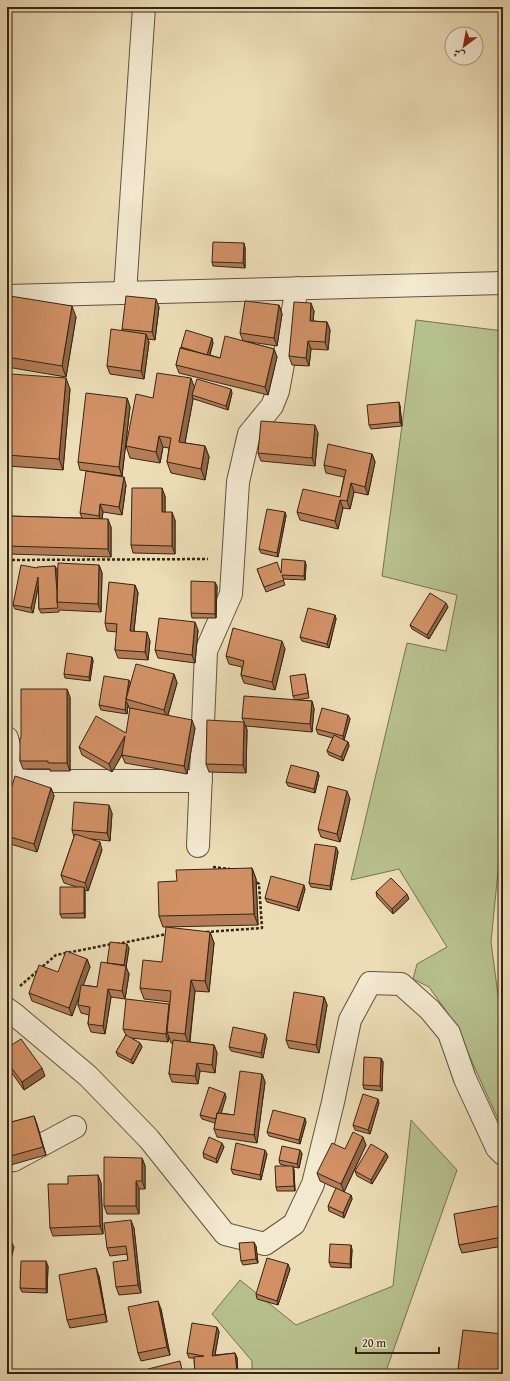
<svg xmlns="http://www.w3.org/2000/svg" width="510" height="1381" viewBox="0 0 510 1381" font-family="'Gentium Book Plus',Amiri,serif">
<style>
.green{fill:#b7c18e;stroke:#767351}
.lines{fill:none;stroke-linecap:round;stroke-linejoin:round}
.minor-casing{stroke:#62533d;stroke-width:24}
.path{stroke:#342514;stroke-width:2.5;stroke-dasharray:3 2;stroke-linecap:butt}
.minor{stroke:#f3e9d0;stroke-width:22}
.wall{fill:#b47d57;stroke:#342514}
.shaded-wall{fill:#926647;stroke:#342514}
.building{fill:#d19165;stroke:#342514}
</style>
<rect width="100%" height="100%" fill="#ecddb7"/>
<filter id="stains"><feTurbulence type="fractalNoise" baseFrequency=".005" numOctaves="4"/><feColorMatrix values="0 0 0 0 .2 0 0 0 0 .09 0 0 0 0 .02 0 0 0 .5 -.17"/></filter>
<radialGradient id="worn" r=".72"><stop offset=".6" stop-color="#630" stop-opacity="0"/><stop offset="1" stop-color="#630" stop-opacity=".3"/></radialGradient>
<path class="green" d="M416 320 503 331V821L491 942 503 1033V1130L454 1022 429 987 413 979 417 964 447 947 399 869 351 880 407 643 446 651 457 595 382 576Z
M411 1120 457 1170 385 1374H252V1361L212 1314 240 1280 296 1325 393 1286Z"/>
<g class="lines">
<g class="minor-casing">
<path id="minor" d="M125 293 144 7
M7 296 503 283
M7 738 18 781
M7 798 18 781H201
M198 846 206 651 231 594 238 482 249 434 272 406 278 391 297 288
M7 1009 14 1014 88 1076 149 1139 225 1234 265 1244 294 1224 313 1184 333 1102 350 1020 370 983 401 984 430 1010 449 1033 465 1079 497 1148 503 1154
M7 1161 14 1160 75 1127"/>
</g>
<path class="path" d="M7 560 208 559
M213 867 230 869
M206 932 262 928 259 884 255 881
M117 944 167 934
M20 986 56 955 112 944"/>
<use href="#minor" class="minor"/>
</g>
<path class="wall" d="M244 243 245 248V268L213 266 212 262Z
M279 305 282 314 277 346 244 341 274 349 277 357 268 395 179 373 176 365 181 347 213 343 210 355 220 358 243 341 240 333Z
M159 307 155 340 148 339 149 342 144 379 110 374 107 366 122 331V329Z
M314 311 313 321 327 322 330 330 328 350 311 349 309 366 292 365 289 356Z
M7 312 76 317 66 377 7 367Z
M194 388 232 393 228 410 194 399H193L185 443 205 446 209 457 205 480 171 473 167 462 169 448 163 447 160 463 130 458 126 446 153 398Z
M70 389 63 470 8 466 7 462V422Z
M127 398 130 407 122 476 80 470 78 462Z
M399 402 400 406 402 426 371 429 369 425Z
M318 433 315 466 261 461 258 453Z
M372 454 375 462 368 495 354 492 350 509 343 508 338 529 300 520 297 512 340 497 344 477 326 473 324 465Z
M126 485 122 515 103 512 102 519 111 527V557L9 554 7 550V516L82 518 80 513Z
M165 496V512L175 520V554L133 553 131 545Z
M285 512 286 516 278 557 261 553 259 549Z
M305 561 306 565 305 580 283 579 285 585 266 592 257 569 281 573Z
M99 565 102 573 101 612 60 610H59V612L41 613 39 609 38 587 33 613 15 609 13 605 37 568 55 566 57 570V578Z
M135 585 138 593 134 631 150 641 148 660 118 658 115 650 117 632 107 631 105 623Z
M217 586 216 618H192L191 613Z
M448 607 429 639 412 629 410 625Z
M335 615 336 619 329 648 302 641 300 637Z
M198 630 195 663 158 658 155 650Z
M285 649 275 690 244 683 241 675 242 667 229 664 226 656Z
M92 657 93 661 90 681 65 678 64 674Z
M174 674 177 683 168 715 195 728 187 774 125 763 122 755 112 772 82 755 79 747 126 733 134 709 129 708 128 705 127 714 101 710 99 705 130 683Z
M305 674 306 678 309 698 296 700 312 701 314 709 312 732 246 726 247 730 246 773 209 772 206 764 244 722 242 718 295 700 293 696Z
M70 697V771H50V769H23L20 761 21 738Z
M348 715 350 719 344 740 348 742 349 746 343 761 329 755 327 751 333 738 318 734 316 729Z
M318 772 319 776 315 793 288 786 286 782Z
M51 788 54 796 37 852 7 843V827L9 819 7 818V802Z
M350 799 340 842 321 837 318 829Z
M112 813 110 841 91 839 102 850 88 891 85 890V918H62L60 914 77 887 64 883 61 875 74 837 72 830Z
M336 847 338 852 331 890 311 887 309 883Z
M252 868 256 879 258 925 163 927 159 916 177 881Z
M305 889 299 911 267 902 265 898Z
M376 892 409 899 393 914 377 897Z
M210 932 214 943 209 992 195 991 190 1042 214 1045 217 1053 215 1073 200 1071 198 1084 172 1082 169 1074 173 1044 171 1043 169 1037 168 1042 131 1038 140 1043 142 1047 133 1064 118 1056 116 1052 126 1035 123 1029 170 1006V1002L144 999 140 988 162 962Z
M129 948 126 967 129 974 125 999 111 997 105 1034 91 1032 88 1024 89 1015 81 1013 78 1005 80 993 72 1016 32 1001 29 993 87 959 90 967 83 985 97 987 107 963Z
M324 997 327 1005 319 1053 289 1048 286 1040Z
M267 1038 263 1058 231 1051 229 1047Z
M7 1048 45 1076 24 1090 7 1066Z
M381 1058 383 1062 382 1091 364 1089 363 1085Z
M262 1074 265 1082 257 1143 217 1137 214 1129 215 1123 202 1119 200 1115 226 1097 221 1113 234 1115Z
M379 1103 370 1134 355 1130 353 1125Z
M7 1108 12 1122 34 1116 46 1155 7 1166Z
M306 1122 300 1144 269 1136 267 1132Z
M366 1145 344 1192 320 1181 317 1173 345 1149Z
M224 1147 217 1163 204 1158 203 1153Z
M300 1150 302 1154 299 1168 293 1167 294 1170 295 1191H277L276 1187 287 1166 280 1164 279 1160Z
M386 1153 388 1157 372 1184 357 1176 355 1171Z
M267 1154 261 1180 233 1174 231 1169Z
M142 1158 145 1166V1189H139V1214H107L104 1206Z
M98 1175 101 1183 103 1234 53 1236 50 1228 68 1184Z
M351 1195 352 1199 344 1218 329 1211 328 1206Z
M503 1205V1246L462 1253 459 1245Z
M134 1228 141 1293 119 1295 116 1287 128 1260 127 1254 110 1256 107 1248Z
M351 1245 352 1250 351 1268 331 1267 329 1262Z
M256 1246 258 1263 243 1265 241 1261Z
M48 1266 47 1293 22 1292 20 1288Z
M290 1269 278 1305 257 1299 256 1294Z
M99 1276 107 1322 70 1328 67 1320Z
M161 1309 170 1355 141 1361 138 1353Z
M217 1327 219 1332 215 1355 235 1353 237 1358 238 1374H195L194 1358H189L187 1353Z
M458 1369 503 1374H460Z"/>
<path class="shaded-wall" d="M244 243 245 248V268L243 263Z
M156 299 159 307 155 340 152 332Z
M311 303 314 311 312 329 310 321Z
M279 305 282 314 277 346 274 338Z
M72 306 76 317 66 377 62 366Z
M327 322 330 330 328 350 325 342Z
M146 334 149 342 144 379 141 371Z
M212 338 213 343 208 360 207 355Z
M308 341 311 349 309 366 306 358Z
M274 349 277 357 268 395 265 387Z
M66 378 70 389 63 470 59 459Z
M191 378 195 389 192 395 193 399 183 453 179 442Z
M231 389 232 393 228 410 226 406Z
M127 398 130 407 122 476 119 467Z
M399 402 400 406 402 426 400 422Z
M315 425 318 433 315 466 312 458Z
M159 436 163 447 160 463 156 452Z
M205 446 209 457 205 480 201 469Z
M372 454 375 462 368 495 365 487Z
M124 477 126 485 122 515 119 507Z
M351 483 354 492 350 509 347 501Z
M162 488 165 496V520L162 512Z
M340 500 343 508 338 529 335 521Z
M100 504 103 512 101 524 99 516Z
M172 512 175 520V554L172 546Z
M285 512 286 516 278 557 277 553Z
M108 519 111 527V557L108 549Z
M305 561 306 565 305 580 304 576Z
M99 565 102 573 101 612 98 604Z
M55 566 57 570 59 602H58Z
M38 577 39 582 33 613 31 608Z
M215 582 217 586 216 618 215 614Z
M135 585 138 593 133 639 130 631Z
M446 603 448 607 429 639 427 635Z
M335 615 336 619 329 648 327 644Z
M195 622 198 630 195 663 192 655Z
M147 632 150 641 148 660 145 652Z
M282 641 285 649 275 690 272 682Z
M92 657 93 661 90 681 89 677Z
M174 674 177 683 167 718 164 710Z
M129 680 131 684 126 700Z
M67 689 70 697V771L67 763Z
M126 701 128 705 127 714 125 710Z
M312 701 314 709 312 732 310 724Z
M348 715 350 719 344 740 343 736Z
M192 720 195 728 187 774 184 766Z
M244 722 247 730 246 773 243 765Z
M125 736 128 744 112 772 109 764Z
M348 742 349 746 343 761 341 757Z
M318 772 319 776 315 793 314 789Z
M51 788 54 796 37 852 34 844Z
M347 791 350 799 340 842 337 834Z
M109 805 112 813 110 841 107 833Z
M100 842 102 850 88 891 85 883Z
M336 847 338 852 331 890 330 886Z
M252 868 256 879 258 925 254 914Z
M10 875 11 879 7 889V881Z
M304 885 305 889 299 911 297 907Z
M84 887 85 892V918L84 913Z
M407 894 409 899 393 914 392 909Z
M210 932 214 943 209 992 205 981Z
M127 944 129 948 126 967 129 974 125 999 122 991 124 965Z
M87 959 90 967 72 1016 69 1008Z
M191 980 195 991 189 1045 185 1034Z
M108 989 111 997 105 1034 103 1026Z
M324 997 327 1005 319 1053 316 1045Z
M169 1004 172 1012 167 1032 169 1037 168 1042 166 1034Z
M265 1034 267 1038 263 1058 261 1053Z
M140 1043 142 1047 133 1064 131 1060Z
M214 1045 217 1053 215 1073 212 1065Z
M381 1058 383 1062 382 1091 380 1086Z
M197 1063 200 1071 198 1084 195 1076Z
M42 1068 45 1076 24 1090 22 1082Z
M262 1074 265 1082 257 1143 254 1135Z
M225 1093 226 1097 218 1124 216 1119Z
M378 1099 379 1103 370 1134 368 1130Z
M34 1116 37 1124 46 1155 43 1147Z
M305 1118 306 1122 300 1144 299 1140Z
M363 1137 366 1145 344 1192 341 1184Z
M222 1143 224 1147 217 1163 216 1159Z
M265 1150 267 1154 261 1180 260 1175Z
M300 1150 302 1154 299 1168 297 1164Z
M386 1153 388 1157 372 1184 371 1180Z
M142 1158 145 1166V1189L142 1181Z
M293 1166 294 1170 295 1191 294 1186Z
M98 1175 101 1183 103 1234 100 1226Z
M136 1181 139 1189V1214L136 1206Z
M351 1195 352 1199 344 1218 343 1213Z
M131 1220 134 1228 141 1293 138 1285Z
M254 1242 256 1246 258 1263 256 1259Z
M12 1243 14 1247 9 1267 7 1263Z
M351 1245 352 1250 351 1268 350 1264Z
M46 1261 48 1266 47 1293 46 1289Z
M288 1264 290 1269 278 1305 277 1301Z
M96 1268 99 1276 107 1322 105 1314Z
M158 1301 161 1309 170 1355 167 1347Z
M217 1327 219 1332 214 1360 212 1356Z
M235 1353 237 1358 238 1374 237 1372Z"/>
<path class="building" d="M213 242 244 243 243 263 212 262Z
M10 296 72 306 62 366 7 357V312Z
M126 296 156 299 152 332 122 329Z
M245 301 279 305 274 338 240 333Z
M294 302 311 303 310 321 327 322 325 342 308 341 306 358 289 356Z
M111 329 146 334 141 371 107 366Z
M186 330 212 338 207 355 181 347Z
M225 336 274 349 265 387 176 365 180 348 220 358Z
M157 373 191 378 179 442 205 446 201 469 167 462 171 438 159 436 156 452 126 446 136 394 153 398Z
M11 374 66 378 59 459 7 455V422Z
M197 379 231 389 226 406 192 395Z
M86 393 127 398 119 467 78 462Z
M399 402 400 422 369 425 367 405Z
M261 421 315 425 312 458 258 453Z
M328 444 372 454 365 487 351 483 347 501 340 500 335 521 297 512 303 489 340 497 346 470 324 465Z
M86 471 124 477 119 507 100 504 99 516 80 513Z
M132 488H162V512H172V546L131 545Z
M267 509 285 512 277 553 259 549Z
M7 516 108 519V549L7 546Z
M282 559 305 561 304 576 282 575 284 580 264 587 257 569 277 562 281 573Z
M58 563 99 565 98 604 57 602Z
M21 565 37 568V567L55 566 57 592V602L58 608 39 609 38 577 31 608 13 605Z
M191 581 215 582V614L191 613Z
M109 582 135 585 130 631 147 632 145 652 115 650 117 624 105 623Z
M430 593 446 603 427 635 410 625Z
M308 608 335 615 327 644 300 637Z
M159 618 195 622 192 655 155 650Z
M233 628 282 641 272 682 241 675 244 661 226 656Z
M67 653 92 657 89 677 64 674Z
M136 664 174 674 164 710 126 699Z
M305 674 308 693 293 696 290 676Z
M104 676 129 680 126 699V700L125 710 99 705Z
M21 689H67V763H48V761H20V738H21Z
M244 696 312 701 310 724 242 718Z
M130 708 192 720 184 766 122 755 125 736 109 764 79 747 96 716 126 733Z
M322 708 348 715 343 736 316 729Z
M207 720 244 722 243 765 206 764Z
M334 735 348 742 341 757 327 751Z
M291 765 318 772 314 789 286 782Z
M15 776 51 788 34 844 7 836V827L11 813 7 812V802Z
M328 786 347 791 337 834 318 829Z
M74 802 109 805 107 833 72 830Z
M75 834 100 842 85 883 61 875Z
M315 844 336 847 330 886 309 883Z
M252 868 254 914 159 916 158 882 177 881 176 870Z
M7 874 10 875 7 881Z
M271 876 304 885 297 907 265 898Z
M391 878 407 894 392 909 376 892Z
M60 887H84V913L60 914Z
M166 927 210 932 205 981 191 980 185 1034 167 1032 171 991 140 988 143 960 162 962Z
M110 942 127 944 124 965 107 963Z
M66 951 87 959 69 1008 29 993 39 965 58 972Z
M101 962 126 966 122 991 108 989 103 1026 88 1024 90 1007 78 1005 81 985 97 987Z
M294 992 324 997 316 1045 286 1040Z
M126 999 169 1004 166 1034 123 1029Z
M233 1027 265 1034 261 1053 229 1047Z
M126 1035 140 1043 131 1060 116 1052Z
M21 1039 42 1068 22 1082 7 1062V1048Z
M173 1040 214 1045 212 1065 197 1063 195 1076 169 1074Z
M364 1057 381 1058 380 1086 363 1085Z
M240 1071 262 1074 254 1135 214 1129 217 1113 234 1115Z
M209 1087 225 1093 218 1113H217L216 1119 200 1115Z
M363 1094 378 1099 368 1130 353 1125Z
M7 1108 11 1122 34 1116 43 1147 7 1157Z
M273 1110 305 1118 299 1140 267 1132Z
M353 1132 363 1137 341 1184 317 1173 332 1143 345 1149Z
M209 1137 222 1143 216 1159 203 1153Z
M236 1143 265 1150 260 1175 231 1169Z
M371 1144 386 1153 371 1180 355 1171Z
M282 1146 300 1150 297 1164 279 1160Z
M104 1157 142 1158V1181H136V1206H104Z
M275 1166H293L294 1186 276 1187Z
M98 1175 100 1226 50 1228 48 1184H68V1176Z
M336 1188 351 1195 343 1213 328 1206Z
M503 1205V1237L459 1245 454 1214Z
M131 1220 138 1285 116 1287 113 1262 128 1260 126 1246 107 1248 104 1223Z
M7 1242 12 1243 7 1263Z
M254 1242 256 1259 241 1261 239 1243Z
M330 1244 351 1245 350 1264 329 1262Z
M267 1258 288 1264 277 1301 256 1294Z
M21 1261H46V1289L20 1288Z
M96 1268 105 1314 67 1320 59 1275Z
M158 1301 167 1347 138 1353 128 1307Z
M192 1323 217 1327 212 1356 235 1353 237 1372 218 1374H195L194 1357 204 1356 187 1353Z
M463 1330 503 1334V1374L458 1369Z
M180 1361 183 1374H149L148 1369Z
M7 1372H22V1374H7Z"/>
<rect width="510" height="1381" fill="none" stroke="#ecddb7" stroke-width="24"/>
<rect x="8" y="8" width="494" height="1365" fill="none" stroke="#342514" stroke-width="2"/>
<rect x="12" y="12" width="486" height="1357" fill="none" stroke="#342514"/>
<g transform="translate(464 46) rotate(212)"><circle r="19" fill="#f3e9d0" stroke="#a79b85"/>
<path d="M0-3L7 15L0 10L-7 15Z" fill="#8f2418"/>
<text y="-6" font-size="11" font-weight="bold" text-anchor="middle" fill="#342514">ش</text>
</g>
<path d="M356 1347v6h83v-6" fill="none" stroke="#342514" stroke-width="2"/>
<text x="362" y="1347" font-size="12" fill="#342514" stroke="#f3e9d0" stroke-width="3" paint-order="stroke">20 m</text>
<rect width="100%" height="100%" filter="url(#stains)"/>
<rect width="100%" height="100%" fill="url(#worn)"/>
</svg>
